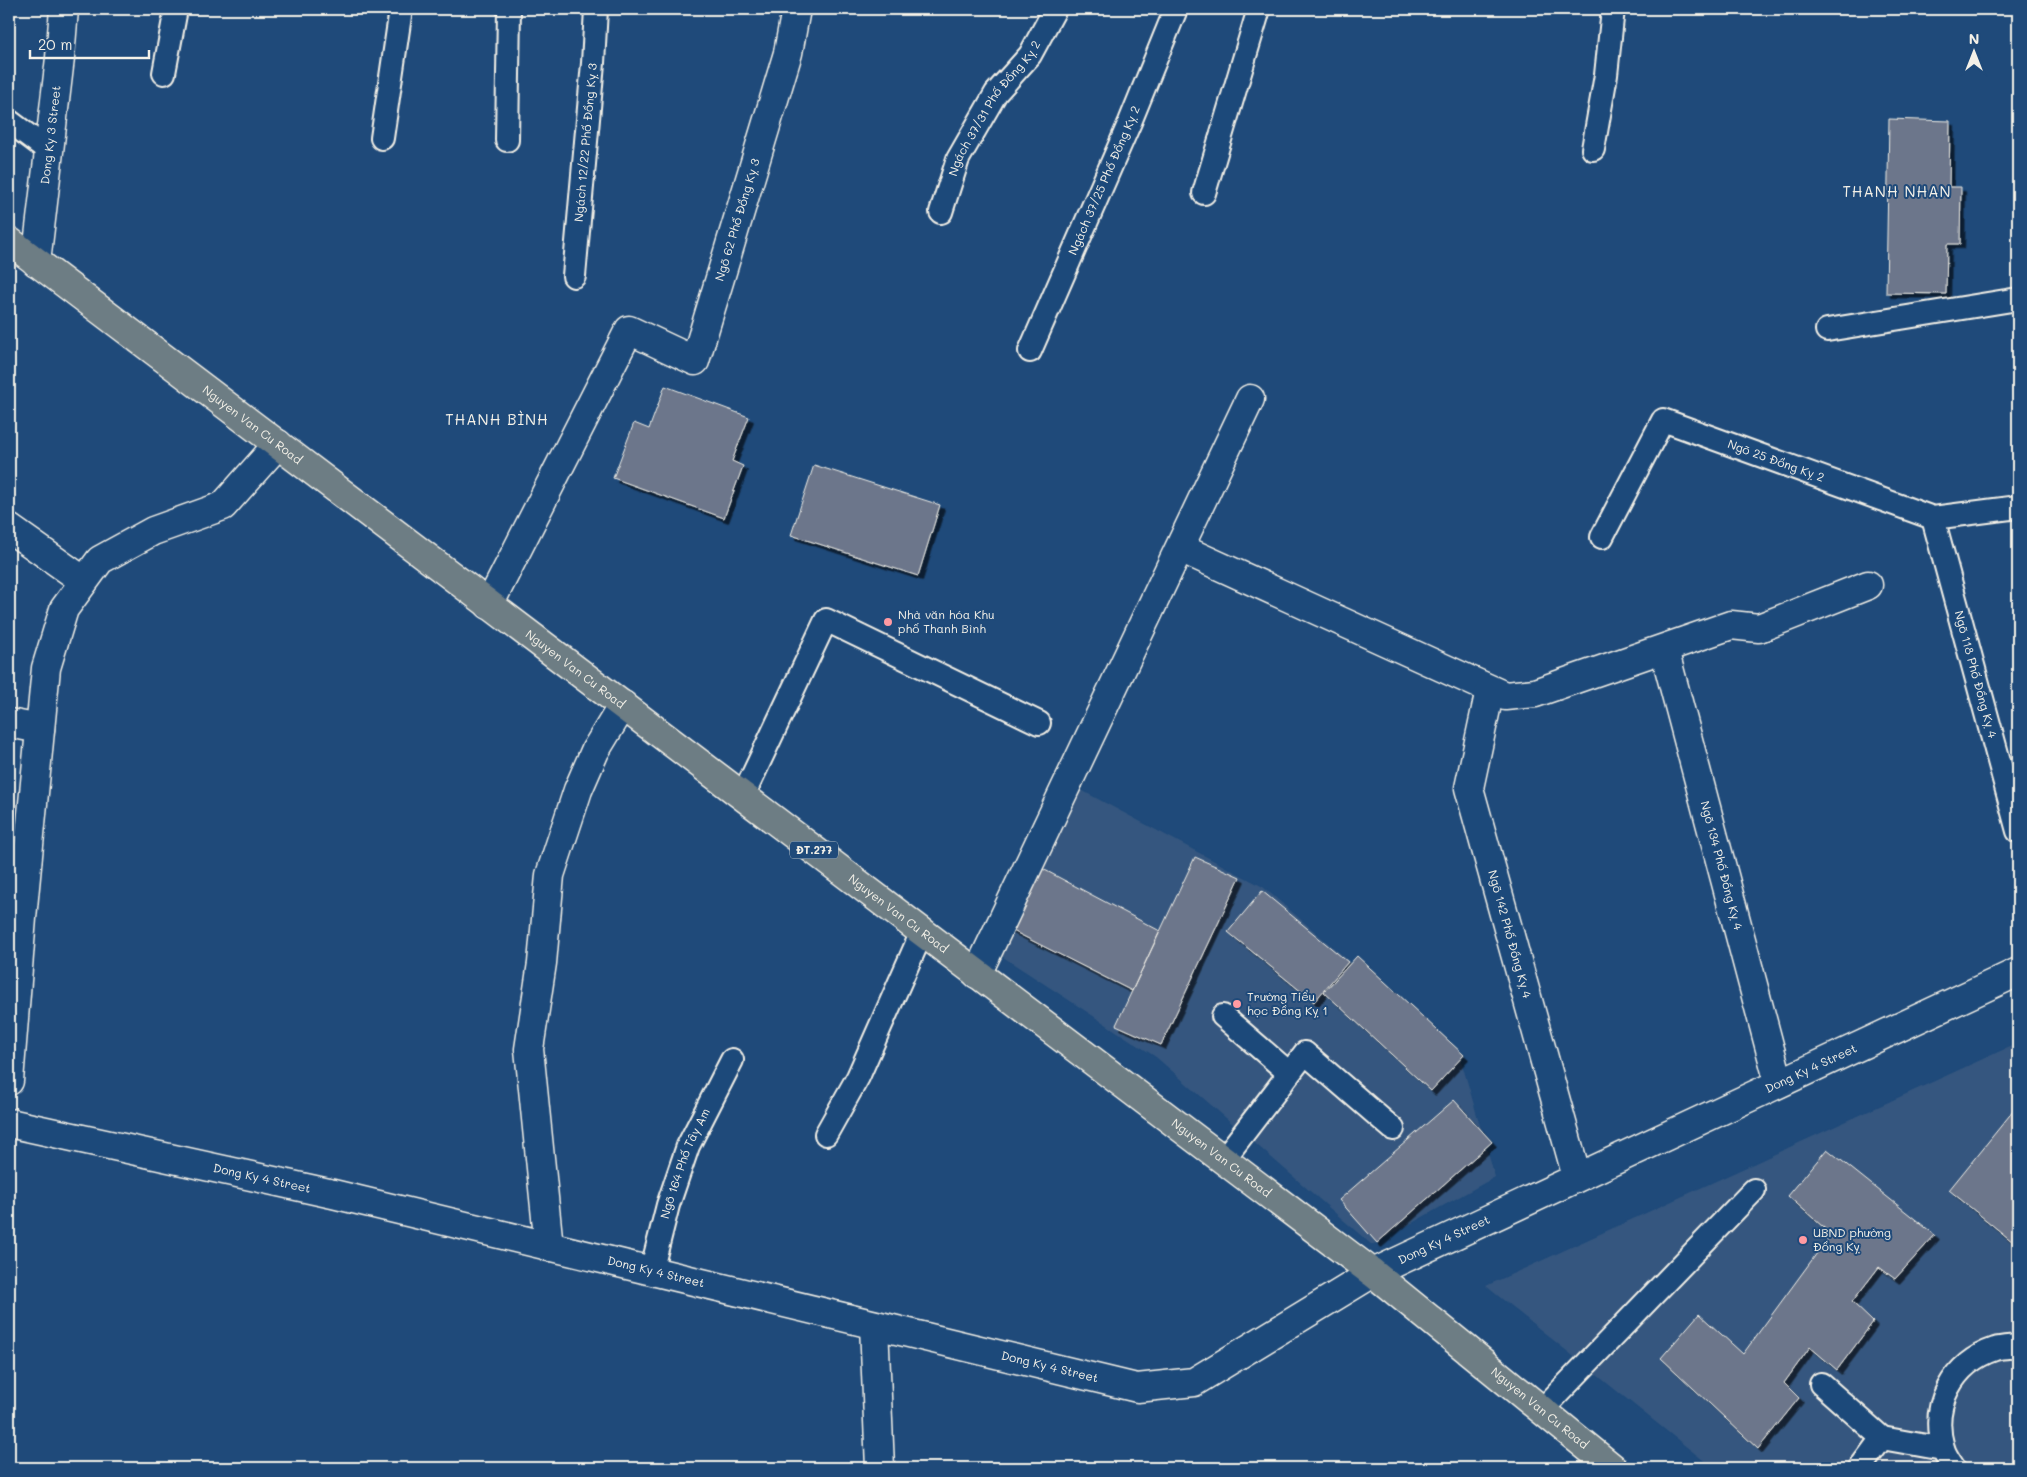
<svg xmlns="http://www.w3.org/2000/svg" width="2027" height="1477" viewBox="0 0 2027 1477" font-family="Mali,sans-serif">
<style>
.built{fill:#36577f}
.building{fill:#6c768b;stroke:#f4f1e8;filter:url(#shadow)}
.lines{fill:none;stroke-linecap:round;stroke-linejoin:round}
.service-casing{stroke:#f4f1e8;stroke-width:26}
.minor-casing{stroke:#f4f1e8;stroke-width:31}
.tertiary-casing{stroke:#f4f1e8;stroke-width:31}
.primary-casing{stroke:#f4f1e8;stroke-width:31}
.service{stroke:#1f4a7a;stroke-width:22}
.minor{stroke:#1f4a7a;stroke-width:28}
.tertiary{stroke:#1f4a7a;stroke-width:28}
.primary{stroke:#6d7d84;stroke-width:28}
.poi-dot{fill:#ff9aa2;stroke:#1f4a7a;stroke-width:2}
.labels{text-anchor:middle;stroke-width:4;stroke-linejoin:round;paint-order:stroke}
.shield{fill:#1f4a7a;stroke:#b4bfc7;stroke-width:1}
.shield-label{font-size:11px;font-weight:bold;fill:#f4f1e8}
.street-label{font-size:12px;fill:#f4f1e8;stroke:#1f4a7a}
.poi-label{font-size:12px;fill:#f4f1e8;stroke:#1f4a7a;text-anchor:start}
.quarter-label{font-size:15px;letter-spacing:1px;fill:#f4f1e8;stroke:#1f4a7a}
</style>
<defs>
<filter id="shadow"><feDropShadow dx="4.5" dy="4.5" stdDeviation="0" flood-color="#0009"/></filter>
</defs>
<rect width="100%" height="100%" fill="#1f4a7a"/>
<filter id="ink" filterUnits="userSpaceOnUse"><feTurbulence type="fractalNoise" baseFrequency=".02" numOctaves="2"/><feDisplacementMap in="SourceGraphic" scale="10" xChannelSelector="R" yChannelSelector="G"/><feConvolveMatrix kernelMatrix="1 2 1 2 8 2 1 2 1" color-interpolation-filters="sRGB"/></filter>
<g filter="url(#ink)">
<path class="built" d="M1079 789 1263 887 1460 1057 1495 1177 1372 1245 1156 1057 994 951Z
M2018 1043V1468H1713L1486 1286Z"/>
<path class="building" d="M1889 119 1950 121 1949 187H1961L1960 244H1947L1946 294 1886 293Z
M665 386 749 417 732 461 743 466 724 518 613 478 634 423 649 429Z
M814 465 940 505 918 576 791 535Z
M1195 857 1240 877 1161 1045 1116 1025Z
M1041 868 1160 931 1132 991 1009 929Z
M1262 891 1348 962 1314 1002 1228 932Z
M1357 956 1464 1055 1431 1091 1324 992Z
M1454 1100 1492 1142 1377 1243 1339 1200Z
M2018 1105V1246L1949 1190Z
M1827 1149 1935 1235 1895 1279 1879 1267 1852 1302 1873 1322 1837 1370 1810 1347 1784 1383 1799 1398 1758 1449 1661 1358 1699 1314 1743 1354 1831 1234 1788 1196Z"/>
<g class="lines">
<g class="service-casing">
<g id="service">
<path d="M164 73 176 9"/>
<path d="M9 121 49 151"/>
<path d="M382 138 401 9"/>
<path d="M507 140 509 9"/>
<path d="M1593 149 1606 75 1613 9"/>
<path d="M1204 193 1259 9"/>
<path id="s1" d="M941 212 958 159 996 93 1030 55 1055 9"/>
<path id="s2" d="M574 276 593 63 596 9"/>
<path d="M1827 330 2018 299"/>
<path id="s3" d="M1030 351 1130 122 1176 9"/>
<path id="s4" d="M1933 518 2018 831"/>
<path id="s5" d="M1602 537 1663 420 1933 518 2018 507"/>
<path d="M743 796 826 620 1039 723"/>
<path d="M1223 1016 1289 1073"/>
<path d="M826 1134 858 1077 922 932"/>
<path d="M1223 1160 1305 1053 1393 1129"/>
<path id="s6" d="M651 1272 668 1205 688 1146 732 1060"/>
<path d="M1821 1384 1882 1438 1860 1468"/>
<path d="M1542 1410 1754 1190"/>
<path d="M1882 1438 1943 1449"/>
<path d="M1954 1468C1950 1462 1945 1455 1943 1448 1930 1405 1953 1363 1995 1349 2002 1347 2011 1347 2018 1346"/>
</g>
</g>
<g class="minor-casing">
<g id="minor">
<path d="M9 528 84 581"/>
<path d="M1180 548 1505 696 1535 693 1731 625 1759 628 1868 585"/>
<path id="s7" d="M489 605 629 330 695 361 788 53 796 9"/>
<path id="s8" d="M1664 649 1779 1083"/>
<path id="s9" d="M1490 690 1469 788 1577 1177"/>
<path d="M9 723 40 729"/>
<path d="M977 974 1250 399"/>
<path d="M9 1081 22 918 46 668 64 609 100 560 153 531 223 506 278 444"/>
<path d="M549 1247 529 1049 542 963 550 875 578 790 595 751 623 705"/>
<path d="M874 1325 880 1468"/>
</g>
</g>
<g class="tertiary-casing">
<g id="tertiary">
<path id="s10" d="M36 262 60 58 64 9"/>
<path id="s11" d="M9 1123 333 1194 1137 1388 1194 1382 1373 1273 2018 972"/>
</g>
</g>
<g class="primary-casing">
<g id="primary">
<path id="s12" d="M9 241 1373 1273 1613 1468"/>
</g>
</g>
<use href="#service" class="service"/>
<use href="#minor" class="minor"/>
<use href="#tertiary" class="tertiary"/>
<use href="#primary" class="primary"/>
</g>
</g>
<g class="poi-dot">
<circle cx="888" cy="622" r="5"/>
<circle cx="1237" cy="1004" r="5"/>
<circle cx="1803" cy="1240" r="5"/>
</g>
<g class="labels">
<rect class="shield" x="790" y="841.5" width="48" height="17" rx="4"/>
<g class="shield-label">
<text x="814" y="854">ĐT.277</text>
</g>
<g class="street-label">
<text dy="4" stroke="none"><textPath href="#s1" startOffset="118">Ngách 37/31 Phố Đồng Kỵ 2</textPath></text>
<text dy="4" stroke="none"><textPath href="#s10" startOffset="128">Dong Ky 3 Street</textPath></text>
<text dy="4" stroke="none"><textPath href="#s2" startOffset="134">Ngách 12/22 Phố Đồng Kỵ 3</textPath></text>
<text dy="4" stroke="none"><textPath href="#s3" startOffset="186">Ngách 37/25 Phố Đồng Kỵ 2</textPath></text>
<text dy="4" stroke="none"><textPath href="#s7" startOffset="529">Ngõ 62 Phố Đồng Kỵ 3</textPath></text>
<text dy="4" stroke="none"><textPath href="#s12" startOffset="305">Nguyen Van Cu Road</textPath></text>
<text dy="4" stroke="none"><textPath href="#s5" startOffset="252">Ngõ 25 Đồng Kỵ 2</textPath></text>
<text dy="4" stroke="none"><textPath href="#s12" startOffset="710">Nguyen Van Cu Road</textPath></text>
<text dy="4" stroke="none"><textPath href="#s4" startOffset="162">Ngõ 118 Phố Đồng Kỵ 4</textPath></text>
<text dy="4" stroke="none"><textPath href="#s8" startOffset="224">Ngõ 134 Phố Đồng Kỵ 4</textPath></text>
<text dy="4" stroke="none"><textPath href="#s12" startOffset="1115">Nguyen Van Cu Road</textPath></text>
<text dy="4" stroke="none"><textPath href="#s9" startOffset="252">Ngõ 142 Phố Đồng Kỵ 4</textPath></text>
<text dy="4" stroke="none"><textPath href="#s11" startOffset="1909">Dong Ky 4 Street</textPath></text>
<text dy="4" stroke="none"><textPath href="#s12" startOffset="1520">Nguyen Van Cu Road</textPath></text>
<text dy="4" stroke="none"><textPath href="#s6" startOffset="114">Ngõ 164 Phố Tây Am</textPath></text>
<text dy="4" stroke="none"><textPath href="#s11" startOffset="259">Dong Ky 4 Street</textPath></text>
<text dy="4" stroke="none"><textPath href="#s11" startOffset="1504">Dong Ky 4 Street</textPath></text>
<text dy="4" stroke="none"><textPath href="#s11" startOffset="664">Dong Ky 4 Street</textPath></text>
<text dy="4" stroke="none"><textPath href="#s11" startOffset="1069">Dong Ky 4 Street</textPath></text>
<text dy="4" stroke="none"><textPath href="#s12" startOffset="1925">Nguyen Van Cu Road</textPath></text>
</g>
<g class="poi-label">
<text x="898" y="619">Nhà văn hóa Khu<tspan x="898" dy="14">phố Thanh Bình</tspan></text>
<text x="1247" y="1001">Trường Tiểu<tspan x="1247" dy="14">học Đồng Kỵ 1</tspan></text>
<text x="1813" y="1237">UBND phường<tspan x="1813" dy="14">Đồng Kỵ</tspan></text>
</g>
<g class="quarter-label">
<text x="1897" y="197">THANH NHAN</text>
<text x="497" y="425">THANH BÌNH</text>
</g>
</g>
<rect width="2027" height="1477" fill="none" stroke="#1f4a7a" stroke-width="30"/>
<rect x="15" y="15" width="1997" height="1447" fill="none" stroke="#f4f1e8" stroke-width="2" filter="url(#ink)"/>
<g transform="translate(1974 52)" stroke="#1f4a7a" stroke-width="4" paint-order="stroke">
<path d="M0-4L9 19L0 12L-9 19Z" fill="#f4f1e8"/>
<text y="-8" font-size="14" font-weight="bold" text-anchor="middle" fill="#f4f1e8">N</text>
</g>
<path d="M30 50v8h119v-8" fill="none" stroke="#f4f1e8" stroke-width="2.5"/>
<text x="38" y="50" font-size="15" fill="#f4f1e8" stroke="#1f4a7a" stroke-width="4" paint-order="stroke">20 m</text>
</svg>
